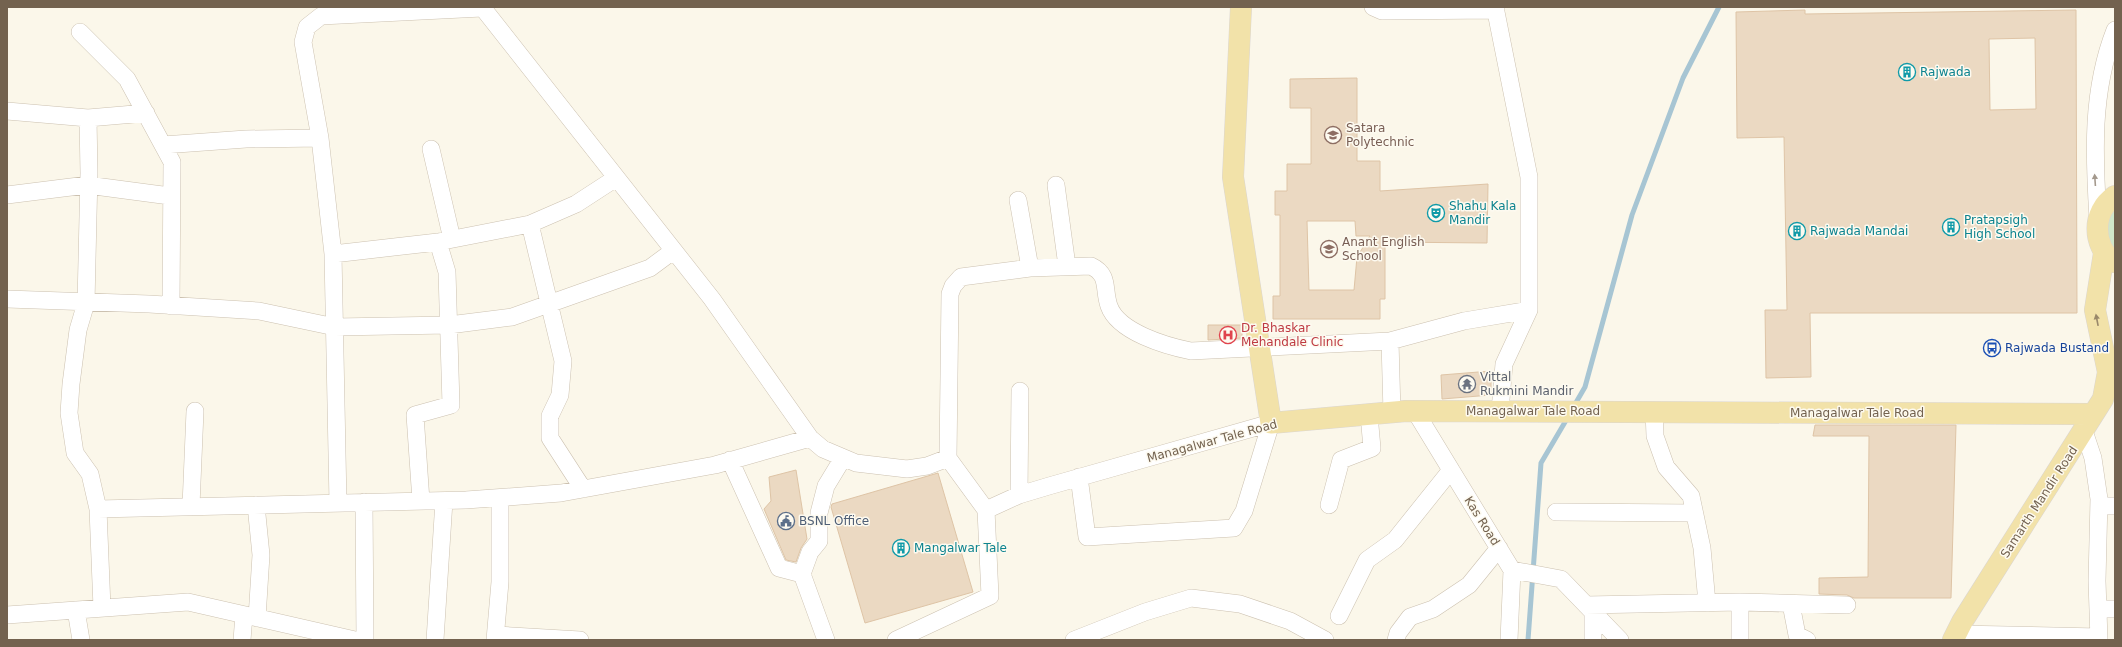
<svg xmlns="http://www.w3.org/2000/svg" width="2122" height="647" viewBox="0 0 2122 647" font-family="'DejaVu Sans',sans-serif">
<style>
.green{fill:#d0e7c9}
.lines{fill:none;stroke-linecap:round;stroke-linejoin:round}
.stream{stroke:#a7c5d3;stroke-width:5}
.building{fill:#ebd9c2;stroke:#dec4a6;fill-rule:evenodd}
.minor-casing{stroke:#ccc1b0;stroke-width:18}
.major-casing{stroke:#dbd6d1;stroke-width:22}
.minor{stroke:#fff;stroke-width:17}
.major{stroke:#f2e2a9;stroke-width:21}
.oneway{fill:#a4998d}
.oneway2{fill:#99886a}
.labels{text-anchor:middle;stroke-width:3;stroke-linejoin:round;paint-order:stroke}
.culture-label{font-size:12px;fill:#0d838f;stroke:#fdfaf0;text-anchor:start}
.education-label{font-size:12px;fill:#785e54;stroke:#fdfaf0;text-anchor:start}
.health-label{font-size:12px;fill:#be3a42;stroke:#fdfaf0;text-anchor:start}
.transit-label{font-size:12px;fill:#164399;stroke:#fdfaf0;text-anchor:start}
.worship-label{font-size:12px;fill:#5b616d;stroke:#fdfaf0;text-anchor:start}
.street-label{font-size:12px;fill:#73624f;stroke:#fdfaf0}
.service-label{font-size:12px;fill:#4e5e75;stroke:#fdfaf0;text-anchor:start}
</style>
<rect width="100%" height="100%" fill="#fbf7ea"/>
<path class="green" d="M2115 197V263L2097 230Z"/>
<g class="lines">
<path class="stream" d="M1574 406 1585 387 1632 215 1683 78 1719 7
M1528 640 1541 463 1568 417"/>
</g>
<path class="building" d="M1805 10V14L2076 10 2077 313H1810L1811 377 1766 378 1765 310H1787L1784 137 1737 138 1736 12ZM2035 38 2036 109 1990 110 1989 39Z
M1357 78V161H1380V191L1488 184 1487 243 1385 242V299H1380V319H1273V296H1280V215H1275V191H1287V164H1311V108H1290V79ZM1307 221H1355L1356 236H1370L1357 257 1354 290H1309Z
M1208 325H1242V338L1208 340Z
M1491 371V395L1442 399 1441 375Z
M1815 425H1956L1951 598H1854L1847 595 1819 594V578L1868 577 1869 436H1813Z
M796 470 807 539 801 548 796 562 786 560 764 509 771 501 769 477Z
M938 473 973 592 865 623 831 507 832 504Z"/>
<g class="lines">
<g class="minor-casing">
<path id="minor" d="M482 7 712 299 810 438 823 449 856 463 907 469 927 466 948 458 986 510 990 596 896 640
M1373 7 1382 11 1496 10
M1495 7 1529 177V310L1504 364 1500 411
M80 32 127 79 172 162 171 306
M7 111 88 118 146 113
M88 118 89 173 86 303 78 330 71 384 69 413 75 453 90 474 98 509 102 608
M320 138 333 254 338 503
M163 145 246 139 320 138 303 42 307 27 321 16 482 8
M431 149 452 239
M1056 185 1067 266
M7 195 87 185 170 196
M1018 200 1030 268
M2098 219C2094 155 2091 91 2115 30
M530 224 563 361 560 395 550 416V438L583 489
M333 254 438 242 530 224 576 204 616 178
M7 299 149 304 259 311 335 327 449 325 512 317 650 268 673 251
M1390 341 1392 413
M1415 411 1512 570 1509 640
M1654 411 1655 436 1666 467 1691 496 1702 548 1707 603
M2084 431 2093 458 2099 499 2097 581 2099 640
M948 458 950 294 953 286 961 277 1030 268 1091 266C1110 275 1103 289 1109 306 1118 332 1166 346 1191 351L1390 341 1464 321 1529 310
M730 460 779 568 802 574
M1079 477 1087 537 1234 528 1244 511 1271 423
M1019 495 1020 391
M421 501 415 415 451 405 447 272 438 242
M364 502 365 640
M256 505 261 555 257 618
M1329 505 1341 460 1372 448 1369 415
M191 506 195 411
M2099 506H2115
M98 509 466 500 561 493 715 465 810 438
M986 510 1019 495 1049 486 1271 423
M1556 512 1694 513
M1512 570 1561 579 1620 640
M1740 602V640
M1791 604 1797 635 1807 640
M1586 605 1740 602 1847 605
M2098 609H2115
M76 610 81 640
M7 615 188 602 355 640
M1339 616 1367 560 1395 540 1451 470
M1957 634 2099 637
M496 635 580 640
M242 640 244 615
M435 640 444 501
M495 640 500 582V498
M826 640 802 574 810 552 819 541V513L826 486 843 458
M1074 640 1145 612 1191 598 1240 604 1290 621 1325 640
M1396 640 1398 633 1410 617 1433 609 1469 585 1499 548
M1593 640V612"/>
</g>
<g class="major-casing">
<path id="major" d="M1241 7 1233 177 1271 423 1406 411 2093 414
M2104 253 2095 310 2108 372
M2113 262C2093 245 2091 212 2115 196
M1953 640 1962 622 2103 399 2108 372 2115 360"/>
</g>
<use href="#minor" class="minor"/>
<use href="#major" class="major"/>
</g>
<defs><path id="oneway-solid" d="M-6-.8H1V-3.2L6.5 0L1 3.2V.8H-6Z"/></defs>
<use class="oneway" href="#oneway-solid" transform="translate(2095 180) rotate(-94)"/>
<use class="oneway2" href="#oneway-solid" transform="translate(2097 320) rotate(-101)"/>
<defs>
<g id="building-ring" transform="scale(0.9)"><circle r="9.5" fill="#fdfaf0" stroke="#0f9aa8" stroke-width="1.5"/><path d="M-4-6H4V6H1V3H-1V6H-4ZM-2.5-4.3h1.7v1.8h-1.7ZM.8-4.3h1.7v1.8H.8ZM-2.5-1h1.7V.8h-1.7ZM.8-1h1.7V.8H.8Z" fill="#0f9aa8"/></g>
<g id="university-ring" transform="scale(0.9)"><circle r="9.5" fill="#fdfaf0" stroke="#8d6e63" stroke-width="1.5"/><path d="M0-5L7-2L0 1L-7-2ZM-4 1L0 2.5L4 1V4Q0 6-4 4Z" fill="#8d6e63"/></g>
<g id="theatre-ring" transform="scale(0.9)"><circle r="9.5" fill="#fdfaf0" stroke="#0f9aa8" stroke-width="1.5"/><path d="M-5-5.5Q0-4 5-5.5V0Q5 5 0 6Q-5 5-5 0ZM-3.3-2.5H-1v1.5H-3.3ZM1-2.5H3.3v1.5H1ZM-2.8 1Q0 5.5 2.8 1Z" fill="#0f9aa8"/></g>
<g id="school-ring" transform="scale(0.9)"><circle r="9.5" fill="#fdfaf0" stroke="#8d6e63" stroke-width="1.5"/><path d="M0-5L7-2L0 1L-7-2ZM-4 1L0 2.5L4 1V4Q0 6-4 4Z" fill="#8d6e63"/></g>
<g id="hospital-ring" transform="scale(0.9)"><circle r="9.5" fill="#fdfaf0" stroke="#e0444e" stroke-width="1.5"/><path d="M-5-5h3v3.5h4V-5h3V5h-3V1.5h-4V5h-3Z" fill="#e0444e"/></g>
<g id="bus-ring" transform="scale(0.9)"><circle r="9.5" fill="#fdfaf0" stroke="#1a4fb4" stroke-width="1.5"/><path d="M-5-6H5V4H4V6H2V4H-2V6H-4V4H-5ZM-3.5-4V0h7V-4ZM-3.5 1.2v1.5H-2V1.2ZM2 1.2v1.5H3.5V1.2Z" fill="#1a4fb4"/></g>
<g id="temple-ring" transform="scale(0.9)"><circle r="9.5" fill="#fdfaf0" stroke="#6b7280" stroke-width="1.5"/><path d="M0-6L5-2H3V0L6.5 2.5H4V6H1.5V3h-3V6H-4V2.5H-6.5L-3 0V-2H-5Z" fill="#6b7280"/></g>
<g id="civic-ring" transform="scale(0.9)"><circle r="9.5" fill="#fdfaf0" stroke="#5c6f8a" stroke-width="1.5"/><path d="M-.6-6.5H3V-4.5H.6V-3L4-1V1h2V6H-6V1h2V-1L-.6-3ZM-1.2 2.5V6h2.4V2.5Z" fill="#5c6f8a"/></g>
</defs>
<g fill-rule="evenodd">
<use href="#building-ring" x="1907" y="72"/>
<use href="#university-ring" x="1333" y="135"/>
<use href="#theatre-ring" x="1436" y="213"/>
<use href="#building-ring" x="1951" y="227"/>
<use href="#building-ring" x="1797" y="231"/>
<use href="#school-ring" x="1329" y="249"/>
<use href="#hospital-ring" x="1228" y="335"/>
<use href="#bus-ring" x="1992" y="348"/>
<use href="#temple-ring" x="1467" y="384"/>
<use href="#civic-ring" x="786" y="521"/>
<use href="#building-ring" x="901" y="548"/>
</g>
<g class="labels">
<g class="culture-label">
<text x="1920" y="76">Rajwada</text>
<text x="1449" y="210">Shahu Kala<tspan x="1449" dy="14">Mandir</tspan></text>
<text x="1964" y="224">Pratapsigh<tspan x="1964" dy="14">High School</tspan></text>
<text x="1810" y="235">Rajwada Mandai</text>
<text x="914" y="552">Mangalwar Tale</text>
</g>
<g class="education-label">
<text x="1346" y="132">Satara<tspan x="1346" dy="14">Polytechnic</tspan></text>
<text x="1342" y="246">Anant English<tspan x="1342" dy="14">School</tspan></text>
</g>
<g class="health-label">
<text x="1241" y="332">Dr. Bhaskar<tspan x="1241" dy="14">Mehandale Clinic</tspan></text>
</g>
<g class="transit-label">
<text x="2005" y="352">Rajwada Bustand</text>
</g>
<g class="worship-label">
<text x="1480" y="381">Vittal<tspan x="1480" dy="14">Rukmini Mandir</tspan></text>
</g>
<g class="street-label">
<text x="1533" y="415">Managalwar Tale Road</text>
<text x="1857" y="417">Managalwar Tale Road</text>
<text transform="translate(1212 441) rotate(-15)" y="4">Managalwar Tale Road</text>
<text transform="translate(2039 502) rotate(-57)" y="4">Samarth Mandir Road</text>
<text transform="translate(1482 521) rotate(58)" y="4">Kas Road</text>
</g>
<g class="service-label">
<text x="799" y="525">BSNL Office</text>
</g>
</g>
<rect width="2122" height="647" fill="none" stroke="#73624f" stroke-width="16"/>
</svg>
